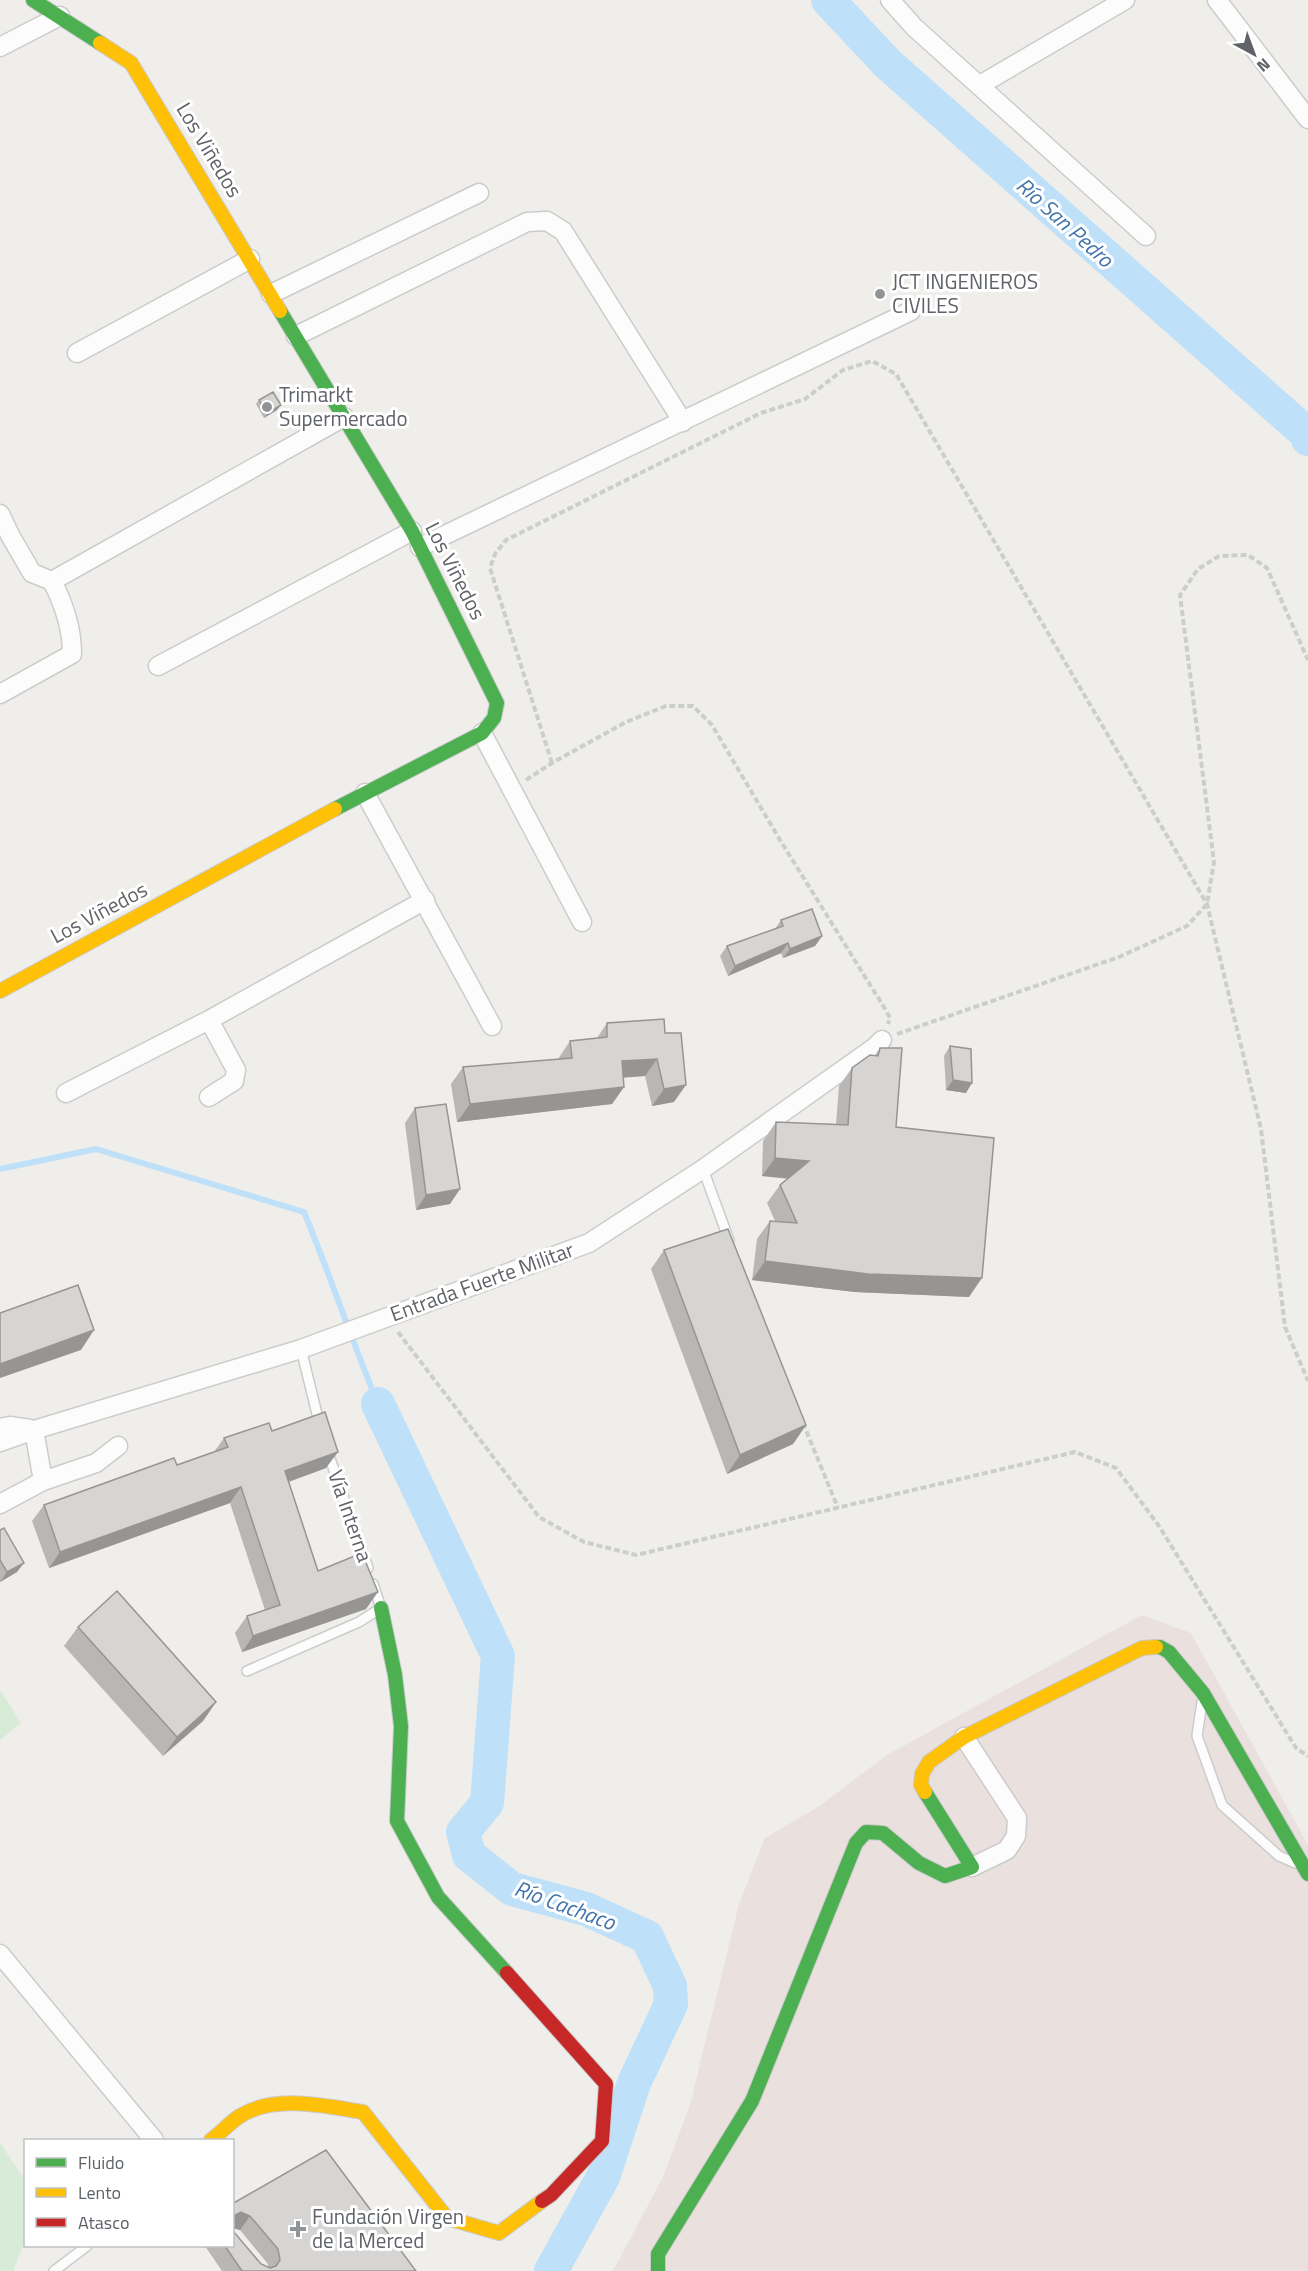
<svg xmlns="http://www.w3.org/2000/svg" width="1308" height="2271" viewBox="0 0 1308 2271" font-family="'Titillium Web',sans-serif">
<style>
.medical{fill:#eae0de}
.green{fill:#d8ebd6}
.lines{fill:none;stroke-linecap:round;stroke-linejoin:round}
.stream{stroke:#bfe0f9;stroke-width:6}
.river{stroke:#bfe0f9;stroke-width:34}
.lane-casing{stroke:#cbcccc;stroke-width:12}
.street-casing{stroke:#cbcccc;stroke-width:21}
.fast-casing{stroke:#cacacb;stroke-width:16}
.slow-casing{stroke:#cacacb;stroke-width:16}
.jam-casing{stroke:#cacacb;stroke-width:16}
.path{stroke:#cacfcc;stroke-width:4;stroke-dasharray:6 3;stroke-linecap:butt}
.lane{stroke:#fdfcfc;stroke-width:9}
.street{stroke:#fdfcfc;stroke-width:18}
.fast{stroke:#4caf50;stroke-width:14}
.slow{stroke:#ffc107;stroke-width:14}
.jam{stroke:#c62828;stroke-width:14}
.wall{fill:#b8b7b5;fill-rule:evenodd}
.shaded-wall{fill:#969594}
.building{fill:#d6d5d3;stroke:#969594;stroke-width:1.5}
.poi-dot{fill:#919496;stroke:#fff;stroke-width:2}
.labels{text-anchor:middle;stroke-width:6;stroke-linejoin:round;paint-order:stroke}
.street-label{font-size:21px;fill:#5f6368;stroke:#fff}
.poi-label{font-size:21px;fill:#5f6368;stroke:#fff;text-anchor:start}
.water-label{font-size:22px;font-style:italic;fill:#4174aa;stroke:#fff}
</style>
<rect width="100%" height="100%" fill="#efeeea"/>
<path class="medical" d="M1142 1615 1191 1633 1308 1845V2271H613L663 2177 690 2105 739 1904 765 1838 818 1807 887 1755Z"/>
<path class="green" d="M0 1690 21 1723 0 1740Z
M0 2143 25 2180V2241L13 2271H0Z"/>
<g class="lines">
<path class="stream" d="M0 1169 96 1149 304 1212C330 1275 352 1341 378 1404"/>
<path class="river" d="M828 0 888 64 1306 433 1308 439
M378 1404 498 1656 487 1803 463 1832 469 1855 512 1889 586 1909 647 1937 670 1986 671 2004 634 2083 603 2177 551 2271"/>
<g class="lane-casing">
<path id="lane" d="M703 1169 729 1240
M301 1349 320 1426
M327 1450 368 1568
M247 1671 359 1622 381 1608 373 1584
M1202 1702 1197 1736 1222 1805 1279 1856 1295 1863
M54 2271 87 2246"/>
</g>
<g class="street-casing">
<path id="street" d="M890 0 914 27 1146 236
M1217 0 1308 119
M0 47 60 16
M980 85 1125 0
M271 294 479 193
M296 336 527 222 547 221 563 231 683 422
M77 353 250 259
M0 514 11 537 32 573 52 581C64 604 72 627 72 654L0 694
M420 547 911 311
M52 581 344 417
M158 666 412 531
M482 733 582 922
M365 793 492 1026
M209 1020 236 1070 234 1081 209 1097
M66 1093 209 1020 425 900
M0 1428 10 1426 30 1429
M34 1430 43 1481
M0 1442 34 1430 301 1349 589 1243 703 1169 875 1047 882 1040
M0 1504 43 1481 96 1463 118 1446
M964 1737 1017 1818 1016 1836 1007 1850 972 1867
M0 1954 154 2140"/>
</g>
<g class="fast-casing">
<path id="fast" d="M33 0 100 43
M280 311 412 531 497 703 494 718 482 733 335 809
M381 1608 395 1675 401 1726 397 1821 438 1897 507 1973
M1156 1647H1160L1169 1652 1203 1693 1308 1874
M658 2271V2254L752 2101 856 1843 866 1832 883 1833 919 1863 945 1876 972 1867 925 1792"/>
</g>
<g class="slow-casing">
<path id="slow" d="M100 43 131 63 280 311
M0 991 335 809
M925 1792 921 1785 922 1774 929 1762 964 1737 1142 1648 1156 1647
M211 2140C221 2133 229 2123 240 2116 275 2094 325 2106 363 2112L447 2218 499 2233 542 2201"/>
</g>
<g class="jam-casing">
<path id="jam" d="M507 1973 606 2084 602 2141 551 2195 542 2201"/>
</g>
<path class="path" d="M552 763 490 568 495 554 506 540 761 413 805 399 843 370 872 361 896 374 1207 904 1261 1129 1285 1327 1308 1381
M526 780 552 763 626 722 666 706H693L712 725 780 840 882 1004 890 1018 888 1024
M897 1034 1119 957 1187 926 1207 904 1214 862 1180 595 1198 569 1219 556 1248 555 1267 568 1308 660
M398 1332 539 1517 584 1542 636 1555 1075 1452 1116 1468 1159 1526 1296 1748 1308 1756
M803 1423 838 1508"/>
<use href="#lane" class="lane"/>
<use href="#street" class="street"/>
<use href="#fast" class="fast"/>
<use href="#slow" class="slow"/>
<use href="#jam" class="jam"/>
</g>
<path class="wall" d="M259 400 277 410 264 418 256 404Z
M781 920 822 936 815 946 783 958 781 953 728 976 720 956 727 946 775 929Z
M607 1023 665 1033 674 1102 652 1106 645 1076 623 1078 624 1087 612 1104 457 1122 451 1084 463 1067 558 1059 570 1041 597 1038Z
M950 1046 966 1093 946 1090 944 1056Z
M880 1048 896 1127 969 1297 855 1292 752 1280 757 1239 770 1221H775L767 1203 780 1185 788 1179 762 1176 763 1141 776 1122 836 1124 839 1086 852 1068 875 1055Z
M415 1108 450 1204 416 1210 405 1123Z
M664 1250 806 1425 793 1444 727 1474 651 1269Z
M272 1431 326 1468 289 1482 318 1571 366 1609 242 1652 235 1633 247 1616 265 1610 230 1503 49 1568 32 1521 44 1505 177 1465 214 1452 224 1438Z
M0 1530 17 1572 0 1582Z
M78 1627 216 1702 203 1721 163 1756 64 1646Z
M232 2204 416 2271H222L205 2246H232ZM233 2228 240 2230 268 2264V2267L261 2264 233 2231Z"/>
<path class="shaded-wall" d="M281 405 277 410 264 418 268 413Z
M822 936 815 946 783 958 790 949Z
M788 943 781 953 728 976 735 966Z
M657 1059 645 1076 610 1078 622 1061Z
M953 1080 972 1083 966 1093 946 1090Z
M686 1085 674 1102 652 1106 664 1089Z
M624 1087 612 1104 457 1122 470 1104Z
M775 1158 809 1161 796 1179 762 1176Z
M460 1189 450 1204 416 1210 426 1195Z
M765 1261 982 1278 969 1297 855 1292 752 1280Z
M94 1330 81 1350 0 1378V1364Z
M806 1425 793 1444 727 1474 740 1455Z
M338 1452 326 1468 274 1487 285 1471Z
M241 1487 230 1503 49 1568 60 1552Z
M24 1563 17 1572 0 1582 7 1572Z
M378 1592 366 1609 242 1652 253 1636Z
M216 1702 203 1721 163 1756 177 1737Z
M241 2212 250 2216 240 2230 232 2228V2219L235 2215Z"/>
<path class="building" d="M273 392 281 405 268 413 259 400Z
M812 909 822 936 790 949 788 943 735 966 727 946 783 926 781 920Z
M664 1019 665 1033H681L686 1085 664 1089 657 1059 622 1061 624 1087 470 1104 463 1067 572 1058 570 1041 607 1037V1023Z
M950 1046 971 1049 972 1083 953 1080Z
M880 1048H902L896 1127 994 1138 982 1278 868 1274 765 1261 770 1221 797 1223 780 1185 809 1161 775 1158 776 1122 848 1125 852 1068 870 1055 878 1056Z
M446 1104 460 1189 426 1195 415 1108Z
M728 1229 806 1425 740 1455 664 1250Z
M78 1285 94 1330 0 1364V1313Z
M325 1412 338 1452 285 1471 318 1571 362 1553 378 1592 253 1636 247 1616 280 1605 241 1487 60 1552 44 1505 174 1458 177 1465 228 1447 224 1438 269 1423 272 1431Z
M4 1528 24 1563 7 1572 0 1560V1530Z
M117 1591 216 1702 177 1737 78 1627Z
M326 2150 416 2271H242L225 2246H232V2226L233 2231 261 2264 270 2268 276 2266 280 2260 278 2249 250 2216 241 2212 235 2215 232 2219V2204Z"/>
<g class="poi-dot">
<circle cx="880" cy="294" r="6"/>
<circle cx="267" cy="407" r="6"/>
<path d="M295 2220h6v6h6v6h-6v6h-6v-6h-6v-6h6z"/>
</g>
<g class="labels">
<g class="street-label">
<text transform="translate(209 150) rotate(59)" y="7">Los Viñedos</text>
<text transform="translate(455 571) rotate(63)" y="7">Los Viñedos</text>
<text transform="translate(99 913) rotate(-28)" y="7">Los Viñedos</text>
<text transform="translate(482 1282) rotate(-20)" y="7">Entrada Fuerte Militar</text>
<text transform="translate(350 1516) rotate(71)" y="7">Vía Interna</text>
</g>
<g class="poi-label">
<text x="892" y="289">JCT INGENIEROS<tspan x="892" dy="24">CIVILES</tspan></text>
<text x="279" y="402">Trimarkt<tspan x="279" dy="24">Supermercado</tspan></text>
<text x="312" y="2224">Fundación Virgen<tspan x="312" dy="24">de la Merced</tspan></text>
</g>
<g class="water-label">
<text transform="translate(1065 222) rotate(42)" y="8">Río San Pedro</text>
<text transform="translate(565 1905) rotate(20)" y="8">Río Cachaco</text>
</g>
</g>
<rect x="24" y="2139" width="210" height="108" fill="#ffffff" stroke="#bfc1c3" stroke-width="1.5"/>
<rect x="36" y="2158" width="30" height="9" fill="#4caf50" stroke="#bfc1c3" stroke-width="1.5"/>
<text x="78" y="2169" font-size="18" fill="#5f6368">Fluido</text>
<rect x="36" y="2188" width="30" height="9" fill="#ffc107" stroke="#bfc1c3" stroke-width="1.5"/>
<text x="78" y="2199" font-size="18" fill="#5f6368">Lento</text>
<rect x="36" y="2218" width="30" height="9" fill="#c62828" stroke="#bfc1c3" stroke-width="1.5"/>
<text x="78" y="2229" font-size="18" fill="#5f6368">Atasco</text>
<g transform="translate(1254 54) rotate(139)" stroke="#ffffff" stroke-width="4.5" paint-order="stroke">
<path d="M0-4.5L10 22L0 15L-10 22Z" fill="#5f6368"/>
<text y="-9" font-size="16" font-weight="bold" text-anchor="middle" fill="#5f6368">N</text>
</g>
</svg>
